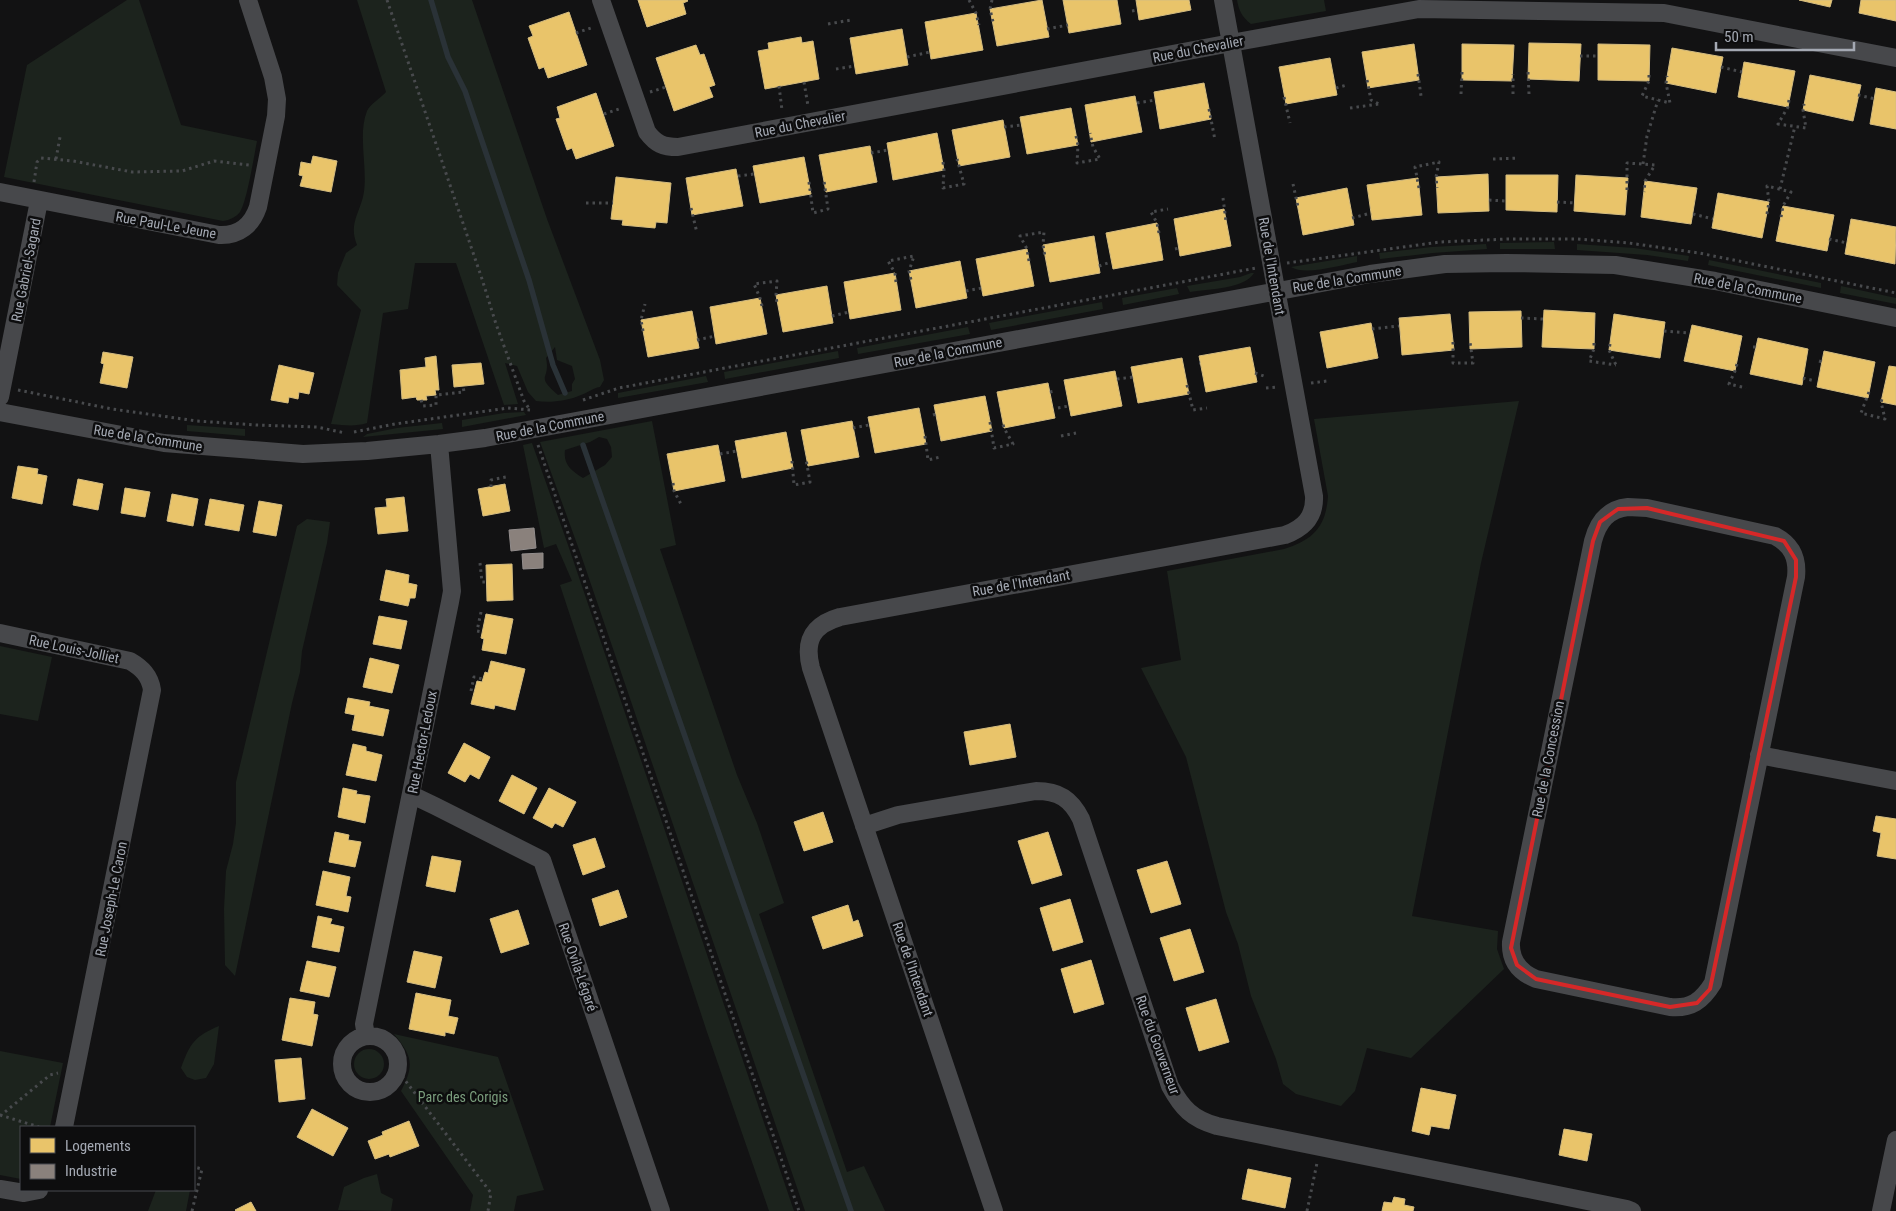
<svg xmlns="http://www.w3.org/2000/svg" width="1896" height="1211" viewBox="0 0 1896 1211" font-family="'Roboto Condensed',sans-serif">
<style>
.green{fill:#1c231d;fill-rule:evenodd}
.homes{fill:#e9c46a;stroke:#d4bc80}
.industry{fill:#8a817c;stroke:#928d8c}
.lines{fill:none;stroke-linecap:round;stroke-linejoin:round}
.stream{stroke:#2a3237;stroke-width:5.5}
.path{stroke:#484a4d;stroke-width:3;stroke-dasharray:2.5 4;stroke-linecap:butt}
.minor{stroke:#47484b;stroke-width:18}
.marked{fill:none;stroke:#d62828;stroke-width:4;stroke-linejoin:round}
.labels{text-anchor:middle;stroke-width:5;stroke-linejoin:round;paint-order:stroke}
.street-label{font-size:14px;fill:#a4a9b3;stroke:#0d0d0e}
.park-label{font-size:14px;fill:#7b9e7d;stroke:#0d0d0e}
</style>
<rect width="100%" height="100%" fill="#121213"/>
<path class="green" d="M127 0H139L181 125 257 141C254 156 247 201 240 212 236 217 230 220 223 221L4 177 27 65Z
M357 0H472L547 219 600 360 604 380 600 387C592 388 588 393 581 395 568 401 550 403 536 401L528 392 517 366 505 363 518 404 504 405 456 263H415L408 309 383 313 367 423C354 427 345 425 331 424L361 310 337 285 338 273 346 253 357 245C349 225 358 216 363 197 369 171 357 136 367 111 370 104 381 98 386 92ZM555 347 557 360 572 366 575 379 572 384V391L558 395C534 374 551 381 546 358Z
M1237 0H1324L1326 11 1251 24C1242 17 1239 11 1237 0Z
M1554 242 1555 249H1500V243Z
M1486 244 1487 249 1433 253 1380 259 1379 253 1432 247Z
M1577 244 1634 248 1689 256 1688 261 1647 255 1577 250Z
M1357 256V262C1341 265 1305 276 1291 267Z
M1709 260 1821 283V288L1708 265Z
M1251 273H1254C1245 289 1207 289 1190 292L1187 286 1240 277Z
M1841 286 1896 298V304L1840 293Z
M1177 288 1179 294 1123 305 1122 298Z
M1102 302 1103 309 991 330 989 323Z
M968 327 970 334 858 354 857 348Z
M838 351 839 358 725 379 724 372Z
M706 376 708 382 618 398V393Z
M1519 401 1481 563 1412 916 1498 931 1497 949 1504 969 1411 1058 1367 1048 1355 1091 1341 1106 1296 1094 1283 1084 1276 1059 1251 996 1238 944 1226 912 1186 757 1141 668 1181 660 1167 571 1284 549C1313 540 1326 527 1328 496L1314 419Z
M524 412 526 415 462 427V420L504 413Z
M652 421 676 545 660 549 737 775 757 823 784 903 759 914 847 1172 864 1166 885 1211H805L581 555 540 442ZM599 437 607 439 611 447 612 457 605 465 583 478C572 471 563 465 565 450L590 442Z
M442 423 443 429 363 437 367 434 397 428Z
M187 425 245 429V436L187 431Z
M532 443 568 545 794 1211H769L707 1032 560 585 572 581 556 544 544 548 523 445Z
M307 519 330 522 327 543 302 651 300 672 292 703 235 976 225 965 224 909 226 871 233 844 236 823V782L297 526Z
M0 646 52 657 38 721 0 714Z
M219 1026 214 1064 206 1078 195 1080 187 1077 181 1068C190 1043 195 1036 219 1026Z
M394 1034 498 1057 544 1190 517 1196 514 1211H470L473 1195 401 1091C415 1064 412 1056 394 1034Z
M354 1064a15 15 0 1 1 30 0a15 15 0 1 1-30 0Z
M0 1051 63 1063 50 1127H21V1179L0 1175Z
M377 1174 381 1193 393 1199 391 1211 338 1210 344 1187 364 1178Z
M156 1190H190L186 1211H148Z"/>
<path class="homes" d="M638 0H687L688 1 683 3 686 14 647 27Z
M1042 0 1049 37 997 46 990 9Z
M1063 0H1117L1121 24 1069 33Z
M1136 0H1189L1191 10 1139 20Z
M1799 0H1832L1830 7Z
M1861 0H1896V21L1859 13Z
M569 12 587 65 548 78 544 67 539 69 528 38 533 36 529 26Z
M976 13 983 50 931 59 925 22Z
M902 29 908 65 856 74 850 38Z
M801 37 802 43 813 41 819 79 765 89 758 51 769 49 768 43Z
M1529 43 1581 44 1579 81 1528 79Z
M1414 44 1419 80 1368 88 1362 52Z
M1462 44 1514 45 1512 81 1462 80Z
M1598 44 1650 45 1649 81 1598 80Z
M696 45 700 55 704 54 715 85 709 87 713 97 674 111 656 58Z
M1672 48 1723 57 1716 93 1666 83Z
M1330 58 1337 95 1286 104 1279 67Z
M1744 62 1795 71 1788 107 1738 97Z
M1810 75 1861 85 1853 121 1803 110Z
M1204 83 1211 119 1160 129 1154 92Z
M1876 88 1896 92V129L1870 124Z
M596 93 614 146 576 159 572 148 567 150 556 119 560 118 557 107Z
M1135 96 1142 132 1091 142 1085 105Z
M1071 108 1078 145 1027 154 1020 117Z
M1003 120 1010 157 959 166 952 130Z
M937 133 944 170 893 180 887 143Z
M870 146 877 182 826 192 819 155Z
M313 156 337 161 331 192 300 186 303 176 299 175 301 162 311 164Z
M804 157 811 194 760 203 753 166Z
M736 169 743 206 692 215 686 178Z
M1488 174 1489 211 1438 213 1436 177Z
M1506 175H1558L1557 212 1506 210Z
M1576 175 1628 178 1625 215 1574 211Z
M616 177 671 183 667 223 656 222 655 228 622 225 623 220 611 219Z
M1418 178 1422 215 1372 220 1367 185Z
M1645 181 1697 188 1691 224 1641 217Z
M1347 188 1354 225 1303 235 1296 198Z
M1718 193 1769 202 1762 238 1712 228Z
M1783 206 1834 215 1827 251 1776 241Z
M1224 209 1231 246 1180 256 1174 219Z
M1851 219 1896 227 1895 264 1845 254Z
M1157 223 1163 260 1113 269 1106 233Z
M1094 236 1100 273 1050 282 1043 245Z
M1027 249 1034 286 983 296 976 259Z
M960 261 967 298 916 308 909 271Z
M895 273 901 310 850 319 844 282Z
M827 286 833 323 783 332 776 295Z
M760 298 767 334 716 344 710 307Z
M1544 310 1595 313 1594 349 1542 347Z
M692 311 699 348 648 357 641 320Z
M1521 311 1522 347 1470 349 1469 312Z
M1450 314 1454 350 1402 355 1399 318Z
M1614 314 1665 322 1660 358 1609 350Z
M1371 323 1378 358 1327 368 1320 332Z
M1692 325 1742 336 1735 371 1684 361Z
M1758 338 1808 349 1802 385 1750 374Z
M1250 347 1257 382 1206 392 1199 356Z
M1824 351 1875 362 1868 398 1817 387Z
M103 352 133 357 127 388 100 383 104 364 101 363Z
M436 356 439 390H435L436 395 426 396 427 400H417L416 397 402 399 400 370 426 367 425 358Z
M1182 358 1189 394 1138 403 1131 367Z
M481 363 484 384 454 387 452 365Z
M279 365 314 373 309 394 299 392 298 399 289 397 288 403 271 400Z
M1889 366 1896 367V405L1881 402Z
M1115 371 1122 406 1071 416 1064 380Z
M1048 383 1055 418 1004 428 997 392Z
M985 396 992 431 941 441 934 405Z
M919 408 926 444 875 453 868 417Z
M852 421 859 457 808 466 801 430Z
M786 432 793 468 742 478 735 441Z
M718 445 725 481 674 491 667 454Z
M18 466 38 469 37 474 47 476 42 504 12 498Z
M78 479 103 484 98 510 73 505Z
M505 484 510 511 483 516 478 489Z
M125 488 150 492 145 517 121 513Z
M172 494 198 499 193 526 167 521Z
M404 497 408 531 378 534 375 508 387 507 386 499Z
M210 499 244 505 239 531 205 525Z
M259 501 282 505 276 536 253 532Z
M512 564 513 600 487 601 486 565Z
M386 570 409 575 408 583 417 585 415 598H410L408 606 380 600Z
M486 614 513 619 506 654 482 650 484 639 481 638Z
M379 616 407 621 401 649 373 644Z
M370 658 399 665 392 693 363 687Z
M491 661 525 669 515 710 495 705 494 709 471 704 477 681 482 682 485 672 488 673Z
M348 698 370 702 369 706 389 710 383 736 352 730 355 715 345 713Z
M1010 724 1016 757 970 765 964 732Z
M464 743 490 757 479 779 470 774 465 782 448 773Z
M353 744 366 747V751L382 755 376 781 346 775Z
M512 775 537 788 524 814 499 801Z
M343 788 357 791 356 794 370 796 365 823 338 817Z
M549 788 576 802 563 827 555 823 552 828 533 818Z
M823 812 833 842 804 851 794 822Z
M1876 816 1896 819V859L1877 856 1881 833 1873 831Z
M335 832 349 835 348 840 361 842 355 867 329 862Z
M1048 832 1062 875 1032 884 1018 841Z
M595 838 605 867 583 875 573 845Z
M432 856 461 861 455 892 426 886Z
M1167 861 1181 904 1151 913 1137 870Z
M323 871 350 877 346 896 351 897 348 912 316 905Z
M618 890 627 917 600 926 592 899Z
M1070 899 1083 942 1053 951 1040 908Z
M848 905 853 922 858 920 863 936 823 949 812 917Z
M518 910 529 944 501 953 490 919Z
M318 916 332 919 330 924 344 927 339 952 312 947Z
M1190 929 1204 972 1174 981 1160 938Z
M414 951 442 957 435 988 407 982Z
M1091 960 1104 1004 1074 1013 1061 969Z
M307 961 336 967 329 997 300 991Z
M416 993 451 1000 448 1016 458 1018 454 1034 445 1032V1036L409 1029Z
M290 998 315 1002 313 1014 318 1015 312 1046 282 1040Z
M1216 999 1229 1042 1199 1051 1186 1008Z
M301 1058 305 1099 279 1102 275 1060Z
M1421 1088 1456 1095 1449 1129 1431 1126 1429 1135 1412 1131Z
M312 1109 348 1128 333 1156 297 1137Z
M409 1121 419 1146 390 1157 389 1154 375 1159 368 1141 383 1135 382 1132Z
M1564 1129 1592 1134 1587 1161 1559 1155Z
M1248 1169 1291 1178 1285 1208 1242 1199Z
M1394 1197 1405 1199 1404 1205 1414 1207 1413 1211H1382L1384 1202 1392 1203Z
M251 1202 256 1211H236L235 1210Z"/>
<path class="industry" d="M534 528 536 548 511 551 509 530Z
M543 553V568L523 569 522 554Z"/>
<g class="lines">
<path class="stream" d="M431 0 448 57 465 91 529 280 553 365 565 393
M583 445 851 1211"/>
<path class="path" d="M387 0 482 279 496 324 524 401 530 410
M969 0 976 13 979 25
M992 0 990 9 993 22
M1132 11 1137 10
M828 24 851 20
M1047 29 1068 25
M576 33 594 27
M1580 56H1598
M907 57 930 52
M1721 67 1742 72
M836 69 855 66
M1528 72 1529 94
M1418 74 1421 96
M1649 75V81L1642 96 1670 103 1666 83 1667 76
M1367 80 1371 100 1379 104
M804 82 808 106
M779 86 782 110
M1336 88 1347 85
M650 92 666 87
M1461 94 1462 72
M1513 94V74
M1858 95 1875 99
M1284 97 1290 123
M1789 100 1788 107 1778 124 1806 128 1803 110 1804 104
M1137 103 1155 100
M1350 108 1379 104
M1209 109 1215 140
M604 114 622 108
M1004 127 1022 125
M1076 136 1078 145 1077 163 1100 159 1093 147 1090 133
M871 153 888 150
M56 159 60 137
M1493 159 1519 158
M943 162 944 170 943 188 964 184 957 159
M1643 164 1647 136 1658 100
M738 176 754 174
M34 182 37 162 41 158 73 161 132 172 182 171 214 161 249 165
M809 182 813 213 828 209 824 181
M1293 184 1298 207
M1419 188 1415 167 1439 162 1436 177 1437 188
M1780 189 1795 126
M1627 190V163L1655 165 1645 181 1644 192
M1223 198 1226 221
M1489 200 1506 201
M1557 202 1575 203
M586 203H613
M691 208 697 233
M1693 214 1713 219
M1767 214 1769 202 1767 186 1791 192 1783 206 1781 217
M1352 218 1371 213
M1159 233 1157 223 1151 212 1168 209
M1829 239 1847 243
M1175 249 1179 248
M1029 261 1027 249 1020 236 1044 232 1043 245 1045 257
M1287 263 1440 242 1508 239H1577L1629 243 1699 253 1896 293
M1099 266 1111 262
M896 282 895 273 888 261 914 256 909 271 911 280
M966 291 982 288
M762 306 760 298 754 284 777 281 776 295 777 304
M832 316 849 312
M1521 318 1543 319
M1372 329 1399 326
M643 331 641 320 645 304
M1664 331 1690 333
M697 340 715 336
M1453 342V363H1473L1470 342
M1594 343V349L1589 361 1616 365
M1610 344 1609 350 1616 365
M1753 347H1756
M1819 361 1822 362
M1199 363H1200
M1737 364 1735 371 1729 384 1746 388
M1255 373 1264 376
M1803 378 1815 381
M1117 379 1133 377
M1311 383 1327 381
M1187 385 1193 410 1207 408
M1266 388 1277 387
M18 390 112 409 197 421 256 425 317 427 345 433
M1050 392 1055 391
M1869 392 1861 413 1885 419 1881 402 1883 396
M421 400 423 406 436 405V395L464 392 463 386
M583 400 619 388 1256 268
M1058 408 1069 406
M933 415 936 414
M990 422 994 448 1013 444 1004 428 1002 421
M853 428 869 425
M354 432 395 424 508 408 531 410
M925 436 928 460 940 457
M1061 436 1076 433
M538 445 799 1211
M720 454 737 451
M792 461 794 485 810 482 806 459
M673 483 674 491 682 506
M491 487V480L506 477
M480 563 482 582H487
M481 612 477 631 482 632
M471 691 474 677 483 679
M398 1071 491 1193 488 1211
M0 1115 39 1127
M0 1116 50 1075 58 1073
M192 1211 202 1169 194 1167
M1307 1211 1317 1163"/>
<path class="minor" d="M601 0 647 132C656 144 663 147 678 147L1231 43 1419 9 1664 13 1896 58
M0 192 219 235C239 236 252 225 258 207L276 116 277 99 273 77 248 0
M0 397 39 201
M0 412 164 443 303 454 367 451 439 444 485 438 1370 274 1445 264 1506 263 1615 265 1715 281 1896 318
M1628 507 1647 508 1775 536C1792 545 1798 558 1796 577L1713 983C1702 1001 1691 1009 1670 1007L1536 979C1519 972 1510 960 1511 942L1593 541C1598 522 1608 509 1628 507Z
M0 633 130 661C142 668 150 676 152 690L64 1127
M1759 755 1896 781
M412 795 435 806 542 860 661 1211
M864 826 898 815 1036 791C1059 791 1071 799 1081 819L1170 1086C1182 1108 1192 1119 1217 1126L1627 1209 1632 1211
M342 1064a28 28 0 1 1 56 0a28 28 0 1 1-56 0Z
M366 1036 364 1024 450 602 452 591 439 444
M0 1189 24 1193 39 1190
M994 1211 811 668C804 641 812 625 840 617L1285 535C1304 528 1315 517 1314 496L1223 0
M1881 1211 1896 1140"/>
</g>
<path class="marked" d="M1647 508 1784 541 1796 560V577L1710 989 1697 1003 1670 1007 1536 979 1517 965 1511 948 1593 541 1600 522 1618 509Z"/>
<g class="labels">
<g class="street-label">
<text transform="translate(1198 49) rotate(-11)" y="5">Rue du Chevalier</text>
<text transform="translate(800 124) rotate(-11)" y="5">Rue du Chevalier</text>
<text transform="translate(166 225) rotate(10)" y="5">Rue Paul-Le Jeune</text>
<text transform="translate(1272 266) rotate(80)" y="5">Rue de l'Intendant</text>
<text transform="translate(26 270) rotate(-79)" y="5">Rue Gabriel-Sagard</text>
<text transform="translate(1347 279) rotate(-9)" y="5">Rue de la Commune</text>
<text transform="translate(1748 288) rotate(11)" y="5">Rue de la Commune</text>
<text transform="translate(948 352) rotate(-11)" y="5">Rue de la Commune</text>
<text transform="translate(550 426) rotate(-11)" y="5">Rue de la Commune</text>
<text transform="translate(148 438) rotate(9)" y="5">Rue de la Commune</text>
<text transform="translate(1021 583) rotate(-10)" y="5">Rue de l'Intendant</text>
<text transform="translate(74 649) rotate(12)" y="5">Rue Louis-Jolliet</text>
<text transform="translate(422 742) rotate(-79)" y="5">Rue Hector-Ledoux</text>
<text transform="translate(1548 759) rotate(-79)" y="5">Rue de la Concession</text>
<text transform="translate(111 899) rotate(-79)" y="5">Rue Joseph-Le Caron</text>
<text transform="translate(578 967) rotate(71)" y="5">Rue Ovila-Légaré</text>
<text transform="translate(913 969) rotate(71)" y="5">Rue de l'Intendant</text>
<text transform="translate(1158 1045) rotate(70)" y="5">Rue du Gouverneur</text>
</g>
<g class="park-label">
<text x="463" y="1102">Parc des Corigis</text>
</g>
</g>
<rect x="20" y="1126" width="175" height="65" fill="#0d0d0e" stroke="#494b50"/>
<rect x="30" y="1138" width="25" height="15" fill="#e9c46a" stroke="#494b50"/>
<text x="65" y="1151" font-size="15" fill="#a4a9b3">Logements</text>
<rect x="30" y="1164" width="25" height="15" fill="#8a817c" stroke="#494b50"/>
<text x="65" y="1176" font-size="15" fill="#a4a9b3">Industrie</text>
<path d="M1716 42v8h138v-8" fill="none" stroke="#a4a9b3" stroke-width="2.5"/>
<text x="1724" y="42" font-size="15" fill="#a4a9b3" stroke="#0d0d0e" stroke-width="4" paint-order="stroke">50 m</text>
</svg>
